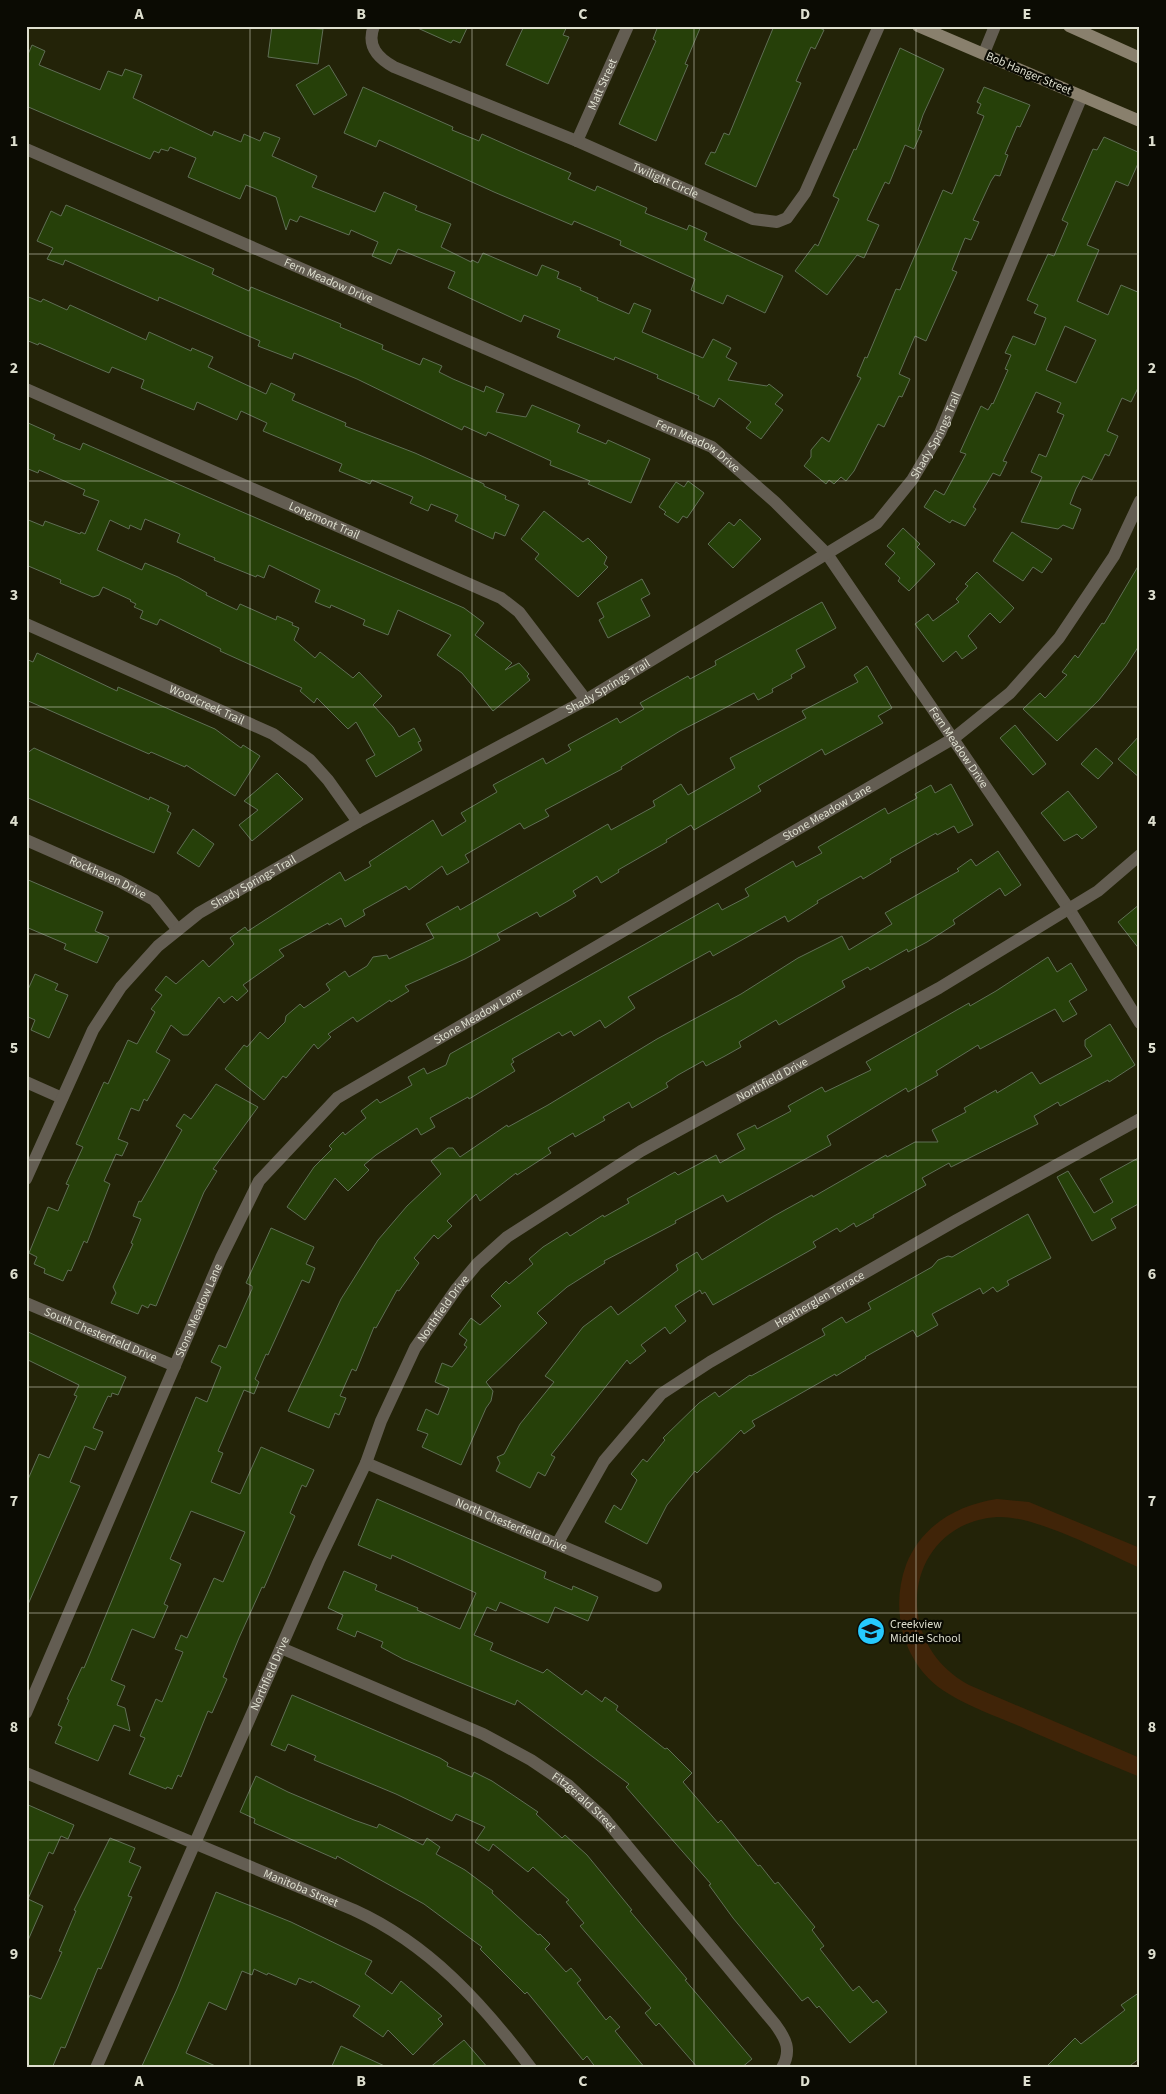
<svg xmlns="http://www.w3.org/2000/svg" width="1166" height="2094" viewBox="0 0 1166 2094" font-family="'Source Sans 3',sans-serif">
<style>
.green{fill:#402408}
.building{fill:#264009;stroke:#5f6e55;fill-rule:evenodd}
.lines{fill:none;stroke-linecap:round;stroke-linejoin:round}
.street{stroke:#635d52;stroke-width:12}
.secondary{stroke:#89806d;stroke-width:12}
.grid{fill:none;stroke:#dedfcf;stroke-width:1;stroke-opacity:0.55}
.labels{text-anchor:middle;stroke-width:4.5;stroke-linejoin:round;paint-order:stroke}
.street-label{font-size:12px;fill:#dedfcf;stroke:#0b0b03}
.poi-label{font-size:12px;fill:#dedfcf;stroke:#0b0b03;text-anchor:start}
.neatline{fill:none;stroke:#dedfcf;stroke-width:2}
.grid-label{font-size:16px;text-anchor:middle;font-weight:bold;fill:#dedfcf}
</style>
<rect width="100%" height="100%" fill="#232308"/>
<path class="green" d="M997 1499 1029 1502 1140 1548V1568C1104 1552 1035 1515 997 1517 906 1523 887 1641 969 1685L1140 1758V1777C1103 1762 1065 1746 1028 1730 1002 1718 973 1709 949 1694 904 1668 889 1612 906 1565 921 1526 957 1505 997 1499Z"/>
<path class="building" d="M272 26 323 29 318 64 268 57Z
M413 26H468L460 43 453 40 451 43Z
M524 26H567L563 35 569 37 548 84 506 65Z
M658 26H701L685 64 688 65 656 141 619 124 656 41 653 39Z
M774 26H816L824 30 815 49 811 47 796 81 801 83 756 187 705 164 711 152 715 153 724 133 729 135Z
M32 45 45 51 39 65 100 90 108 71 122 76 125 69 142 75 133 98 212 136 214 131 241 142 244 134 260 141 264 132 280 138 272 156 317 176 312 187 375 212 384 192 417 206 415 210 451 224 441 247 471 262 472 260 478 263 483 253 537 276 542 265 559 272 557 278 581 288 580 290 598 298 597 300 629 314 634 303 651 310 642 332 703 358 713 339 731 348 726 357 737 363 728 380 767 386 769 384 783 395 775 404 783 410 761 439 746 428 751 422 719 398 714 407 698 399 699 396 657 378 658 375 615 357 614 360 557 337 560 330 524 315 521 322 448 288 455 272 398 249 391 264 372 256 378 242 351 230 349 235 300 216 297 222 290 219 286 230 276 197 246 185 240 199 188 177 196 158 170 147 168 151 161 149 159 153 154 151 150 159 26 106V59Z
M900 48 944 69 923 115 918 130 922 131 914 149 905 145 889 184 885 182 867 220 879 225 864 258 857 255 827 295 795 271 815 244 818 246 839 199 833 196 854 149 856 150Z
M329 65 347 95 314 115 296 85Z
M363 87 453 127 452 130 479 141 482 134 520 151 571 173 568 179 595 191 597 186 647 208 645 213 672 224 687 230 689 225 707 233 704 240 783 276 765 313 727 295 723 304 691 290 695 279 620 245 621 241 574 221 572 225 494 192 379 140 376 147 344 133Z
M984 87 1030 105 1020 127 1017 126 1005 154 1008 155 1000 176 995 175 991 181 973 220 979 222 971 240 965 238 952 270 957 272 926 341 915 336 899 374 910 379 902 397 899 396 884 427 878 424 854 471 846 481 841 477 834 484 829 480 826 484 804 466 811 457V450L822 437 829 442 861 378 857 376 865 357 867 358 896 289 900 290 943 190 952 194 984 116 977 113 981 104 977 102Z
M1104 137 1140 153V159L1128 186 1116 181 1087 245 1099 250 1077 301 1108 315 1121 285 1140 293V384L1131 402 1122 398 1107 431 1118 436 1109 456 1105 454 1092 480 1083 476 1076 489 1070 504 1081 509 1073 529 1063 525 1058 529 1021 522 1042 477 1031 472 1039 454 1046 457 1064 415 1057 412 1061 403 1036 392 1003 461 1007 462 1000 476 993 473 973 507 976 509 965 526 952 520 950 523 924 507 935 490 944 495 966 454 960 452 981 406 988 410 992 403 993 404 1008 370 1005 369 1011 355 1005 353 1013 336 1035 345 1046 318 1034 313 1038 305 1027 300 1048 254 1054 256 1068 223 1062 220 1093 149 1097 150ZM1065 326 1096 340 1076 383 1046 370Z
M66 205 214 269 212 274 249 291 251 287 341 324 340 327 383 345 382 349 420 365 423 358 442 366 439 372 453 379 484 392 486 386 504 394 496 412 526 417 532 405 580 425 577 432 606 444 608 440 650 459 631 503 588 484 590 481 550 465 551 461 488 432 486 436 464 426 462 430 357 379 294 353 292 359 258 346 260 341 159 297 158 301 65 260 63 265 47 259 53 248 37 241 51 211 61 216Z
M26 296 41 302 43 299 67 310 70 305 146 340 149 332 191 351 192 348 213 357 208 367 266 394 271 383 295 394 292 400 346 423 345 426 415 453 484 484V486L506 496 505 499 519 505 505 536 495 532 493 539 455 521 458 515 431 504 428 511 410 503 413 497 372 480 370 484 339 471 342 464 263 431 267 423 241 411 237 420 197 402 194 410 141 388 144 380 112 367 109 373 39 343 38 345 26 340Z
M26 422 55 435 53 439 80 450 83 443 464 608 484 623 475 635 512 663 505 670 519 663 529 674 527 676 530 680 493 711 462 673 437 655 451 635 398 610 388 635 363 625 365 620 331 605 330 608 315 602 320 590 269 565 264 578 257 575 256 577 214 560 215 558 177 542 180 534 145 519 141 530 130 525 129 529 110 520 97 550 142 570 145 563 178 577 207 593 206 595 237 610 240 604 276 620 277 616 293 623 292 625 299 628 294 640 315 658 320 652 353 678 359 672 382 696 373 705 393 727 399 737 414 728 421 741 418 742 422 750 376 777 366 760 375 755 356 722 348 729 317 698 314 703 300 691 302 688 220 651 221 649 160 619 157 625 140 618 143 611 134 607 136 604 130 601 131 600 103 587 99 595 93 597 60 583 61 580 26 565V519L43 526 45 521 80 534 81 532 85 534 99 501 83 495 85 490 39 470 38 473 26 468Z
M688 481 704 493 687 518 683 516 678 523 664 514 666 512 659 507 676 482 684 487Z
M544 511 583 542 588 538 607 557 604 564 608 567 578 597 535 559 539 554 521 539Z
M740 519 761 539 733 568 708 544 729 522 734 526Z
M903 528 920 544 917 547 935 564 909 591 898 581 900 578 885 564 895 553 887 546Z
M1012 532 1052 559 1042 573 1033 567 1023 581 993 561Z
M1140 563V644L1126 666 1099 700 1057 741 1023 709 1040 693 1045 698 1067 675 1062 672 1075 655 1078 658 1102 623 1104 624Z
M977 572 1014 608 1000 623 990 613 968 636 977 648 962 659 956 651 943 662 915 624 928 614 933 621 959 602 956 599 968 586 965 584Z
M642 579 650 594 641 599 650 616 608 638 599 620 604 617 597 603Z
M822 602 836 628 796 650 805 667 791 675 792 678 772 689 773 692 758 700 754 693 680 731 621 767 622 769 545 810 549 816 524 829 520 823 465 855 469 862 447 875 442 866 409 890 406 886 363 910 365 915 345 927 341 918 329 925 328 923 279 950 284 956 243 985 248 991 237 1001 232 996 224 1003 219 997 188 1035H183L171 1025 156 1052 170 1060 147 1101 144 1099 139 1111 131 1108 118 1139 128 1143 122 1156 116 1154 104 1181 110 1184 87 1243 84 1241 71 1271 68 1270 63 1281 44 1273 45 1269 34 1264 37 1257 29 1253 48 1207 58 1211 69 1185 66 1184 83 1147 76 1144 84 1126 104 1082 108 1084 128 1040 137 1044 155 1012 151 1009 162 995 155 990 166 976 176 984 203 960 209 967 234 944 230 938 245 927 248 931 340 872 345 881 371 866 369 862 433 820 442 836 466 821 461 813 497 792 493 785 543 758 546 764 571 750 568 745 617 718 620 723 644 709 640 703 688 676 690 679 716 665 715 661Z
M37 653 117 691 118 687 215 729 241 748 243 745 260 756 235 796 186 765 185 767 151 752 149 754 26 700V659L33 662Z
M867 666 892 708 878 716 883 723 825 755 822 749 758 786 761 791 694 830 691 825 666 840 667 842 618 870 619 872 601 883 597 876 573 891 576 896 568 901 540 917 537 912 497 934 500 940 465 959 405 986 409 991 391 1002 390 1000 357 1022 353 1017 328 1034 331 1037 318 1049 314 1044 286 1078 283 1076 264 1100 225 1069 244 1045 247 1047 260 1032 268 1039 285 1022 286 1016 300 1004 304 1008 330 990 326 984 345 971 349 977 367 966 373 957 387 955 389 959 434 938 426 924 458 906 460 910 608 824 611 830 655 806 653 801 681 784 688 795 735 768 730 758 806 718 802 711 858 682 854 675Z
M1015 725 1046 764 1033 775 1000 738Z
M1140 735V778L1118 759Z
M34 748 149 800 150 797 169 806 167 811 171 813 154 853 26 797V754Z
M1096 748 1113 763 1098 779 1081 764Z
M277 773 303 799 252 841 239 825 258 810 244 801Z
M951 784 973 825 958 833 954 826 937 835 936 833 890 859 891 862 863 879 861 876 817 901 818 903 788 922 785 916 713 956 710 951 681 967 628 997 635 1008 605 1028 600 1020 574 1036 571 1031 562 1036 559 1032 512 1059 514 1062 511 1064 515 1071 469 1099 468 1097 430 1118 435 1127 421 1135 417 1128 376 1155 364 1165 369 1170 348 1191 335 1178 305 1220 287 1207 314 1167 332 1149 329 1146 343 1132 345 1135 366 1118 361 1111 377 1099 380 1103 412 1085 408 1077 424 1068 427 1074 446 1065 450 1054 718 903 722 910 749 896 745 889 793 861 796 867 822 853 818 847 885 808 888 814 917 798 915 794 931 785 935 793Z
M1068 791 1097 827 1082 839 1077 834 1064 841 1041 813Z
M193 829 214 844 199 867 177 853Z
M998 851 1021 885 1005 896 1000 888 953 920 955 924 927 942 908 952 907 949 870 970 868 967 842 981 845 987 779 1025 776 1020 739 1042 741 1047 725 1056 706 1066 703 1061 678 1075 666 1083 668 1087 632 1108 629 1102 603 1117 605 1120 575 1137 573 1133 548 1148 551 1153 517 1175 516 1173 480 1201 476 1194 447 1221 452 1226 438 1239 434 1235 414 1258 419 1263 399 1291 397 1290 376 1328 374 1327 356 1371 352 1369 340 1396 346 1398 339 1415 335 1413 329 1428 288 1411 341 1299 378 1240 407 1206 441 1174 431 1161 448 1148H453L460 1157 507 1125 508 1127 548 1105 657 1039 741 994 798 958 842 936 849 950 892 924 885 913 959 871 957 869 971 859 976 866Z
M26 879 103 912 95 931 109 937 97 963 64 949 66 944 26 927Z
M1140 904V950L1118 922Z
M1048 957 1057 972 1071 963 1087 990 1069 1001 1077 1014 1063 1022 1055 1009 980 1049 978 1045 936 1071 938 1075 908 1092 906 1088 827 1136 831 1145 727 1202 723 1195 675 1221 676 1223 604 1261 605 1263 567 1287 537 1313 547 1323 486 1382 493 1391 491 1401 486 1408 461 1465 422 1447 428 1434 417 1430 426 1409 438 1415 449 1388 435 1382 442 1363 452 1367 467 1347 464 1345 467 1340 459 1334 471 1318 480 1325 501 1306 491 1296 506 1281 509 1284 533 1264 529 1259 543 1247 567 1232 570 1236 603 1215 604 1217 629 1203 627 1199 675 1172 678 1175 716 1155 720 1163 745 1149 737 1134 755 1125 757 1129 791 1111 788 1106 822 1087 825 1092 871 1070 866 1062 969 1003 970 1006 996 991Z
M35 974 58 984 55 990 68 995 49 1038 31 1030 35 1020 26 1016V994Z
M1110 1024 1135 1065 1109 1082 1108 1080 1060 1106 1058 1102 1034 1116 1038 1124 951 1167 949 1163 922 1178 926 1185 873 1215 874 1217 856 1227 854 1223 840 1232 837 1228 813 1242 816 1247 713 1305 705 1292 702 1294 700 1290 675 1306 686 1321 670 1334 665 1327 641 1345 646 1351 630 1364 627 1360 551 1455 555 1457 545 1476 538 1472 530 1488 496 1471 500 1463 497 1457 504 1454 520 1424 554 1382 545 1376 583 1327 611 1306 618 1315 678 1270 676 1265 697 1252 702 1260 774 1216 812 1195 813 1197 886 1155 887 1157 915 1142H938L932 1130 966 1112 964 1108 996 1090 997 1093 1032 1072 1040 1084 1092 1056 1085 1046V1040Z
M216 1084 258 1107 213 1169 217 1171 204 1192 156 1306 150 1304 148 1308 142 1305 138 1314 111 1303 116 1293 113 1287 133 1244 131 1243 141 1219 133 1216 139 1201 141 1202 182 1130 176 1126 184 1114 191 1119Z
M1140 1157V1203L1111 1219 1116 1228 1092 1241 1057 1177 1068 1171 1094 1213 1113 1202 1100 1179Z
M1028 1214 1051 1258 1007 1281 1009 1285 997 1292 993 1287 983 1294 980 1288 932 1314 938 1325 917 1337 913 1330 865 1357 866 1358 836 1376 835 1374 752 1421 755 1426 744 1434 741 1430 697 1473 695 1471 667 1505 647 1544 605 1522 614 1505 621 1510 637 1480 631 1474 643 1459 647 1462 665 1440 663 1438 699 1403 715 1392 719 1397 750 1375 751 1376 825 1335 822 1329 842 1317 846 1323 871 1309 868 1303 932 1267 938 1260 948 1256 952 1257Z
M271 1228 314 1247 306 1264 315 1268 309 1283 302 1280 268 1355 266 1354 255 1379 259 1382 254 1394 244 1390 218 1451 223 1453 211 1482 240 1494 261 1447 314 1470 306 1487 302 1485 290 1513 295 1516 264 1588 262 1587 239 1638 223 1677 227 1679 212 1713 208 1711 181 1777 178 1775 172 1789 167 1787 166 1789 129 1774 145 1738 140 1736 156 1699 162 1702 183 1652 175 1649 181 1635 187 1638 214 1578 223 1582 245 1532 191 1511 170 1559 181 1564 164 1604 168 1606 154 1638 132 1629 111 1680 125 1686 117 1705 125 1708 130 1731 114 1725 98 1761 55 1743 62 1727 58 1725 69 1700 67 1699 82 1667 84 1668 196 1397 207 1402 221 1367 211 1362 219 1345 226 1348 252 1289V1286L246 1283Z
M26 1331 126 1377 118 1395 112 1393 111 1397 108 1396 93 1428 103 1432 95 1450 85 1446 70 1482 80 1486 26 1609V1484L39 1454 49 1458 77 1396 74 1395 79 1385 26 1359Z
M377 1499 546 1572 544 1578 572 1590 573 1586 598 1597 588 1621 555 1607 548 1623 500 1602 496 1611 487 1607 474 1635 493 1643 490 1650 543 1673 547 1669 582 1695 586 1690 602 1702 605 1697 618 1706 616 1710 665 1749 667 1748 692 1773 683 1782 718 1823 721 1820 758 1866 760 1865 775 1884 778 1882 815 1927 812 1930 824 1946 820 1949 853 1991 859 1986 873 2003 877 2000 887 2012 850 2043 819 2006 817 2008 808 1997 802 2001 733 1918 709 1885 711 1884 626 1787 629 1784 517 1700 515 1705 403 1659 381 1647 383 1642 357 1631 355 1637 337 1629 343 1615 328 1608 344 1571 377 1585 375 1590 418 1608 417 1610 460 1629 476 1593 392 1555 391 1559 358 1545Z
M292 1695 440 1758 448 1763 447 1766 472 1777 474 1772 492 1781 538 1812 536 1814 562 1838 565 1835 587 1855 632 1910 630 1911 687 1979 685 1980 752 2059 741 2068H698L659 2023 656 2026 645 2013 651 2008 580 1926 584 1923 566 1902 569 1900 533 1867 528 1872 493 1844 489 1851 475 1842 485 1827 456 1814 452 1821 396 1794 314 1760 316 1756 288 1744 285 1751 271 1745Z
M256 1776 288 1792 354 1820 377 1828 379 1824 423 1845 427 1838 440 1847 436 1854 465 1870 493 1891 492 1893 538 1935 540 1934 550 1944 545 1949 566 1972 571 1968 581 1980 577 1983 606 2020 610 2016 620 2027 615 2031 645 2068H596L587 2056 583 2060 527 1992 525 1994 480 1949 482 1947 424 1904 337 1856 336 1859 254 1823 255 1819 240 1812Z
M26 1804 74 1825 68 1839 61 1836 53 1854 49 1852 28 1899 43 1906 26 1945Z
M110 1838 135 1848 129 1862 141 1867 128 1896 132 1897 101 1969 98 1968 65 2048 61 2047 52 2068H26V2004L30 1995 41 1999 62 1952 59 1951 76 1911 74 1910Z
M216 1892 291 1922 372 1961 365 1974 392 1994 401 1981 442 2016 438 2019 443 2024 413 2055 388 2030 383 2037 353 2016 360 2006 312 1981 311 1983 299 1978 296 1985 268 1973 267 1975 254 1969 252 1975 242 1971 226 2010 209 2002 186 2053 220 2068H141L177 1989Z
M1140 1992V2058L1127 2068H1045L1075 2038 1081 2044 1125 2010 1121 2005Z
M464 2040 488 2068H429Z
M341 2046 389 2068H331Z"/>
<g class="lines">
<g class="street">
<path id="s1" d="M374 26C366 46 378 58 394 67L577 141 753 219 777 222 787 218 805 193 879 26"/>
<path d="M984 53 995 26"/>
<path id="s2" d="M577 141 628 26"/>
<path id="s3" d="M26 149 712 447 775 502 827 554 1069 909 1140 1023"/>
<path id="s4" d="M26 389 501 598 519 612 586 700"/>
<path id="s5" d="M26 624 273 734 310 760 328 780 358 822"/>
<path id="s6" d="M26 840 119 881 154 900 178 930"/>
<path d="M26 1082 62 1098"/>
<path id="s7" d="M26 1179 93 1030 121 987 158 946 199 913 358 822 586 700 877 523 912 480 940 433 1082 96"/>
<path id="s8" d="M26 1303 175 1366"/>
<path id="s9" d="M366 1463 656 1586"/>
<path id="s10" d="M557 1544 604 1461 661 1394 710 1362 955 1221 1140 1119"/>
<path id="s11" d="M281 1648 483 1734 531 1760 568 1785 605 1819 775 2024C786 2039 792 2050 782 2068"/>
<path id="s12" d="M26 1713 221 1258 259 1181 337 1098 954 738 1010 693 1059 638 1114 556 1140 501"/>
<path id="s13" d="M26 1773 354 1910C429 1944 483 2004 531 2068"/>
<path id="s14" d="M96 2068 319 1561 366 1463 381 1421 415 1348 457 1288 477 1264 507 1237 641 1151 939 988 1098 891 1140 855"/>
</g>
<path class="secondary" d="M918 26 1140 121
M1069 26 1140 58"/>
</g>
<path class="grid" d="M250 26V2068M472 26V2068M694 26V2068M916 26V2068M26 254H1140M26 481H1140M26 707H1140M26 934H1140M26 1160H1140M26 1387H1140M26 1613H1140M26 1840H1140"/>
<defs>
<g id="school-disc" transform="scale(1.4375)"><circle r="9.5" fill="#26c9fe" stroke="#0b0b03"/><path d="M0-5L7-2L0 1L-7-2ZM-4 1L0 2.5L4 1V4Q0 6-4 4Z" fill="#111"/></g>
</defs>
<g fill-rule="evenodd">
<use href="#school-disc" x="871" y="1631"/>
</g>
<g class="labels">
<g class="street-label">
<text transform="translate(1029 73) rotate(23)" y="4">Bob Hanger Street</text>
<text dy="4" stroke="none"><textPath href="#s2" startOffset="62">Matt Street</textPath></text>
<text dy="4" stroke="none"><textPath href="#s1" startOffset="345">Twilight Circle</textPath></text>
<text dy="4" stroke="none"><textPath href="#s3" startOffset="330">Fern Meadow Drive</textPath></text>
<text dy="4" stroke="none"><textPath href="#s7" startOffset="1211">Shady Springs Trail</textPath></text>
<text dy="4" stroke="none"><textPath href="#s3" startOffset="735">Fern Meadow Drive</textPath></text>
<text dy="4" stroke="none"><textPath href="#s4" startOffset="326">Longmont Trail</textPath></text>
<text dy="4" stroke="none"><textPath href="#s7" startOffset="790">Shady Springs Trail</textPath></text>
<text dy="4" stroke="none"><textPath href="#s5" startOffset="198">Woodcreek Trail</textPath></text>
<text dy="4" stroke="none"><textPath href="#s3" startOffset="1139">Fern Meadow Drive</textPath></text>
<text dy="4" stroke="none"><textPath href="#s12" startOffset="1262">Stone Meadow Lane</textPath></text>
<text dy="4" stroke="none"><textPath href="#s6" startOffset="90">Rockhaven Drive</textPath></text>
<text dy="4" stroke="none"><textPath href="#s7" startOffset="385">Shady Springs Trail</textPath></text>
<text dy="4" stroke="none"><textPath href="#s12" startOffset="858">Stone Meadow Lane</textPath></text>
<text dy="4" stroke="none"><textPath href="#s14" startOffset="1241">Northfield Drive</textPath></text>
<text dy="4" stroke="none"><textPath href="#s10" startOffset="368">Heatherglen Terrace</textPath></text>
<text dy="4" stroke="none"><textPath href="#s14" startOffset="836">Northfield Drive</textPath></text>
<text dy="4" stroke="none"><textPath href="#s12" startOffset="438">Stone Meadow Lane</textPath></text>
<text dy="4" stroke="none"><textPath href="#s8" startOffset="81">South Chesterfield Drive</textPath></text>
<text dy="4" stroke="none"><textPath href="#s9" startOffset="158">North Chesterfield Drive</textPath></text>
<text dy="4" stroke="none"><textPath href="#s14" startOffset="431">Northfield Drive</textPath></text>
<text dy="4" stroke="none"><textPath href="#s11" startOffset="342">Fitzgerald Street</textPath></text>
<text dy="4" stroke="none"><textPath href="#s13" startOffset="298">Manitoba Street</textPath></text>
</g>
<g class="poi-label">
<text x="890" y="1628">Creekview<tspan x="890" dy="14">Middle School</tspan></text>
</g>
</g>
<rect width="1166" height="2094" fill="none" stroke="#0b0b03" stroke-width="55"/>
<rect x="28" y="28" width="1110" height="2038" class="neatline"/>
<g class="grid-label">
<text x="139" y="19">A</text>
<text x="361" y="19">B</text>
<text x="583" y="19">C</text>
<text x="805" y="19">D</text>
<text x="1027" y="19">E</text>
<text x="14" y="146">1</text>
<text x="1152" y="146">1</text>
<text x="14" y="373">2</text>
<text x="1152" y="373">2</text>
<text x="14" y="600">3</text>
<text x="1152" y="600">3</text>
<text x="14" y="826">4</text>
<text x="1152" y="826">4</text>
<text x="14" y="1053">5</text>
<text x="1152" y="1053">5</text>
<text x="14" y="1279">6</text>
<text x="1152" y="1279">6</text>
<text x="14" y="1506">7</text>
<text x="1152" y="1506">7</text>
<text x="14" y="1732">8</text>
<text x="1152" y="1732">8</text>
<text x="14" y="1959">9</text>
<text x="1152" y="1959">9</text>
<text x="139" y="2086">A</text>
<text x="361" y="2086">B</text>
<text x="583" y="2086">C</text>
<text x="805" y="2086">D</text>
<text x="1027" y="2086">E</text>
</g>
</svg>
